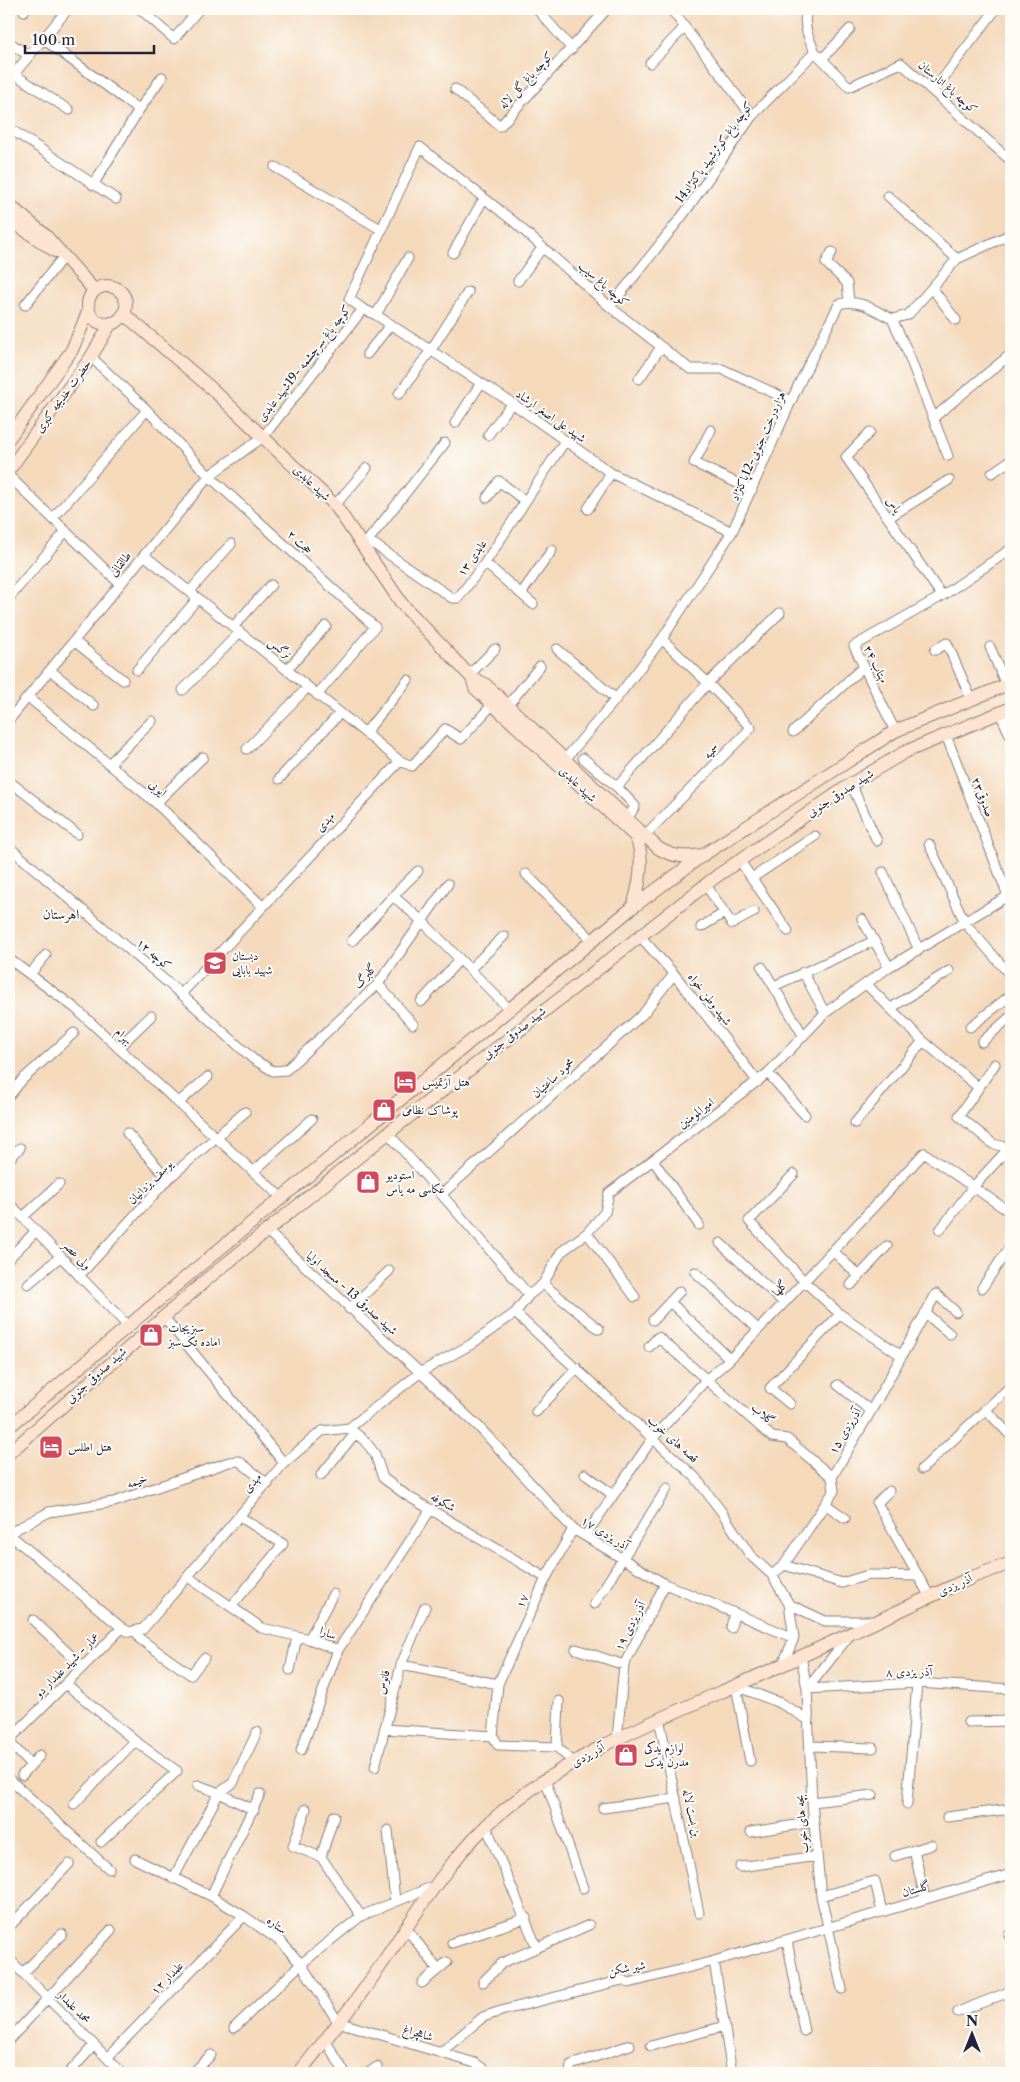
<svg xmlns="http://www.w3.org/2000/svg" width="1020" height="2082" viewBox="0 0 1020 2082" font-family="'Libre Caslon Text',Amiri,serif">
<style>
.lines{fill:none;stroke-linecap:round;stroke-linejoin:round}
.street-casing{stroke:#8b7e7b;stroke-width:11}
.secondary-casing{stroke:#8b7e7b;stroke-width:14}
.street{stroke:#fff;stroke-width:9}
.secondary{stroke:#fde4d0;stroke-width:12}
.labels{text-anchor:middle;stroke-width:4;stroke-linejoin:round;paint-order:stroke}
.street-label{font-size:12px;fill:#22223b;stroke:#fdfcf7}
.poi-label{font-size:12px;fill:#22223b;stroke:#fdfcf7;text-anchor:start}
.neighbourhood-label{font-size:14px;fill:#22223b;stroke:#fdfcf7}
</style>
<rect width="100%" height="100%" fill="#fdfcf7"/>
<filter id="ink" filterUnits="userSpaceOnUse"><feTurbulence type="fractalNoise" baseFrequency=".02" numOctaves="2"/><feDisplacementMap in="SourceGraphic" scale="10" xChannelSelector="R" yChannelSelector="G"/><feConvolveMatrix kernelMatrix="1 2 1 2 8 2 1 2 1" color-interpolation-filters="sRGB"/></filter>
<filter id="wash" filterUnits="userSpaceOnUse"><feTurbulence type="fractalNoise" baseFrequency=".0096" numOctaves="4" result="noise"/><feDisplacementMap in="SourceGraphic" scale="20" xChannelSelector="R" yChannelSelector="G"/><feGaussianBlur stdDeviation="1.12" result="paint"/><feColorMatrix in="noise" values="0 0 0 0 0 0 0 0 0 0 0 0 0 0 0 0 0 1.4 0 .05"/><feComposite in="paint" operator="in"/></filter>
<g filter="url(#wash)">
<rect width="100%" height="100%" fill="#f4d9bb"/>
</g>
<g filter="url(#ink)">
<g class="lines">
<g class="street-casing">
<path id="street" d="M140 9 174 39 199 9
M537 9 572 49
M671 9 752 116
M24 11 25 9
M43 39 139 110 93 185
M9 42 29 56
M815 52 849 87 901 63 1011 161
M822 59 850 29
M650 63 685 27
M14 74 69 110
M9 80 68 9
M455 89 500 126 607 9
M934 90 996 9
M139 110 162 77
M9 128 116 199
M275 167 382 230
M888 196 957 259
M832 252 826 263 847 283 849 301
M453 253 484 198
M518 281 542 248
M932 288 956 320
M25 305 64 256
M610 307 683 215 752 116 815 52C809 39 801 22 808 9
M363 309 376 315 512 403 611 473 732 532
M376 315 408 258
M892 319 906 348 948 456
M367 354 391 324
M91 357 147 410 209 476 375 627 317 695
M639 379 661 347
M399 394 431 350 468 292
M933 418 1011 354
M455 423 481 383
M711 430 694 463 752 490
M870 432 846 457 942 596
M488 435 512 403
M992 473 1011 460
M9 476 120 584
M487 498 499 481 525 501
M335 505 367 468
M588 509 611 473
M53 518 147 410
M888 518 949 480
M368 540 452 598H458L485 563 565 441
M366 543 445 443
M144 555 400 761 412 766 445 729 461 739 492 705
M485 563 533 604
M190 591 231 544
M521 594 552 550
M9 598 66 531
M233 627 271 585
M74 641 123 680
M990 647 1006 685
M557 649 616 699
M935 650 947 643 971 699
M50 670 94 706
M137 670 198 598
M287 670 326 626
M469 675 495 649
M183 690 240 632
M28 697 156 803 263 907
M508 705 540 666
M1000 713 1011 737
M9 720 209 476 263 437 363 309 349 299 420 147 513 221 610 307 690 369H722L791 401
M895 731 854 646 942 596 1011 549
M793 732 863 667
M365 733 408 680
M946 735 1008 896
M247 749 308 687
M583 758 617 787
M110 763 152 721
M562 763 616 699 662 639 732 532 798 386 839 304C859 298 874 310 892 319L908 315 957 259 1011 234
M279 779 340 713
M9 781 77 834
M851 784 877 841
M156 803 203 757
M628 818 635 806 617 787 708 683 662 639
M645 835 751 728 708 683 780 613
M929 844 965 923 1011 976
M9 847 181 994 253 1059 273 1071 286 1070 378 984 448 884
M740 861 788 931
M418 871 393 896 422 921 510 1010
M883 872 919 950
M526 874 593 941
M752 878 815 836
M706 885 732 924 754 912
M862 919 889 967
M701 927 724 913
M639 935 674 974 758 1082
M352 941 393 896
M9 959 75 1008 282 1198
M762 967 803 1035
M470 969 504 936
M803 972 825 1013
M30 974 46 955
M378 984 413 1024
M866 984 923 1041 978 1087
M774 986 874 941
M181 994 400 761
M421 1002 460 959
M891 1008 949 971
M970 1027 1011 995
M982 1042 1011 1016
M118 1048 151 1016
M995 1064 959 1116 993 1144 1011 1148
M768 1073 805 1115
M9 1096 23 1079 74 1033
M178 1103 208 1077
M855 1123 923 1041
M127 1133 168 1179
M388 1133 529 1295
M9 1159 20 1148
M653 1160 699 1225
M253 1172 312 1119
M794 1174 749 1221 804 1281 840 1314 902 1356
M442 1194 643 1014 674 974
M9 1203 128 1326
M23 1217 59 1184
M940 1230 973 1187 1008 1149
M267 1231 478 1426 573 1529 665 1584 794 1638
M587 1233 635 1297
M720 1243 784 1303
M833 1251 859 1276 887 1246
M9 1258 36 1231
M695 1272 758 1329
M79 1276 168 1179 245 1112
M28 1284 61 1256
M543 1284 599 1329
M851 1285 859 1276
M982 1288 1011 1245
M670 1302 730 1359
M349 1309 389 1271
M515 1313 695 1477 721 1511 750 1555 772 1575 789 1604 794 1638 783 1664
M925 1313 950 1334
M163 1316 284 1463
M653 1320 680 1291
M649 1347 658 1337 772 1437 787 1439 832 1477
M838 1385 871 1411
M790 1404 770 1388 840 1314
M985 1409 1011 1436
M536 1412 577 1368
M349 1428 365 1441 375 1454 383 1478 406 1495 546 1578
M922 1469 1011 1386
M585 1474 613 1495
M321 1475 355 1434
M889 1491 877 1503 930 1597
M825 1504 845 1518
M9 1533 49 1512 114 1502 229 1462 239 1461 268 1484
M9 1534 122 1628 129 1632 143 1629 284 1463 322 1431 349 1428 421 1372 470 1345 515 1313 529 1295 543 1284 561 1252 587 1233 605 1212 609 1193 768 1073 825 1013 889 967 1011 894
M585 1536 653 1438 706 1380 730 1359 784 1303 924 1153 1011 1213
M784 1565 842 1583 868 1575 918 1576
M772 1575 784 1565 834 1491 832 1477 871 1411 936 1294 956 1312
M188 1577 262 1628 309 1639 338 1650 431 1509
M594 1604 667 1488
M789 1604 825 1621H873
M231 1607 283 1544 239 1516
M33 1620 83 1667
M731 1628 734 1613
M137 1632 140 1639 191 1675 204 1658
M309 1639 333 1594
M576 1649 624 1665
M801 1656 807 1689 812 1802 821 1896 842 1989
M401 1665 498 1684 493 1736
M290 1670 297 1637
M66 1684 135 1741 177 1771 101 1842
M498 1684 546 1578 573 1529
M736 1686 780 1703 809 1720
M736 1686 750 1761
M807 1689 917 1683 1011 1689
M807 1689 849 1636
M659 1718 699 1913
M968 1722 1011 1721
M384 1729 493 1736
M493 1736 498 1745 557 1747 573 1762
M617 1739 624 1665 665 1584
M9 1740 122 1628
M9 1742 31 1765 40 1755
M811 1746 873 1748
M557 1747 559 1701
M301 1750 338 1650
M375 1767 401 1665 425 1607
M22 1775 31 1765
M9 1779 109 1869
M546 1782 583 1888
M198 1785 219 1793 233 1783 257 1732
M812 1802 873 1795
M74 1804 135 1741
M907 1804 917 1683
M603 1808 676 1798
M306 1809 293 1846 321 1857 361 1916
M947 1817 1011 1809
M486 1826 537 1948
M388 1830 395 1902
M751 1832 814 1822
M914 1850 925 1899
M895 1856 931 1845
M321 1857 334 1816
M135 1859 211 1896 244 1916 281 1942 301 1964 338 2022 475 2063 489 2073
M740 1867 817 1856
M173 1879 219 1793 254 1810
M211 1896 260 1794
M821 1896 875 1881 882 1912
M9 1927 69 1864
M406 1928 438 1969
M1009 1935 1011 1934
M787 1940 804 2031
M452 1943 526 1918
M9 1959 122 2073
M714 1961 732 2073
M23 1973 62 1934
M483 1982 502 1963 589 1925
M422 1983 447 1962
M958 2012 1011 1991
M234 2028 301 1964 361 1916 434 1886
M9 2040 111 1930
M325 2040 345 2073
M651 2046 725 2026
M440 2053 483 2017 501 2011 622 1980 629 1983 714 1961 1011 1874
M107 2058 244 1916
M69 2073 94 2045
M193 2073 211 2055
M368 2073 377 2067
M570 2073 571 2065 630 2045"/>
</g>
<g class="secondary-casing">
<path id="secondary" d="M9 205 45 235 94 290
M9 219 55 251
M88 305a19 19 0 1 1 38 0a19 19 0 1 1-38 0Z
M124 314 211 388 335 505 402 604 472 678 475 688 635 836C646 856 639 887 633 907
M9 438 72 350 89 310
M11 467 91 357 111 323
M472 678 485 684 658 848C674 858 686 857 703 855
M9 1427 198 1267 633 907 703 855 895 731 1011 683
M9 1453 206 1280 388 1133 717 876 851 784 905 752 1011 708
M299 2073C321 2045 344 2017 365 1988 405 1933 438 1872 487 1825 557 1760 649 1723 735 1686 816 1651 895 1612 975 1576L1011 1563"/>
</g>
<use href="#street" class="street"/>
<use href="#secondary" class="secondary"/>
</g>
</g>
<defs>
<g id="school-square" transform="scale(1.25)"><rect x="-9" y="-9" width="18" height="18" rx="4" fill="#d1495b" stroke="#fdfcf7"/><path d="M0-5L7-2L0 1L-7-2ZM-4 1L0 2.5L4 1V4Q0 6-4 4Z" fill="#fff"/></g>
<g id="hotel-square" transform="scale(1.25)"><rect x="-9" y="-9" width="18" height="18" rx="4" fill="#d1495b" stroke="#fdfcf7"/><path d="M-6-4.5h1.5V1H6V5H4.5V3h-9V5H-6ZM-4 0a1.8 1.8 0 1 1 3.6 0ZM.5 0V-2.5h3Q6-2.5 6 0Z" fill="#fff"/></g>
<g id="shop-square" transform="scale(1.25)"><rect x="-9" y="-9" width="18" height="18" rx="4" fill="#d1495b" stroke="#fdfcf7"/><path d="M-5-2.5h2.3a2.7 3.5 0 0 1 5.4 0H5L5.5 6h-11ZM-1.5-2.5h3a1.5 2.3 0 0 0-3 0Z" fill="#fff"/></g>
</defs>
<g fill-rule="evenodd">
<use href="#school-square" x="215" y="963"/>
<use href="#hotel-square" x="405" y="1082"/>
<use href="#shop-square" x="384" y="1110"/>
<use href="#shop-square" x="368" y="1182"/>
<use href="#shop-square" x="151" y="1335"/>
<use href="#hotel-square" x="51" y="1447"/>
<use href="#shop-square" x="626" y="1755"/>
</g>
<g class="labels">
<g class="street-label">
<text transform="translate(526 80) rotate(-47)" y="4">کوچه باغ گل لاله</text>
<text transform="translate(948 87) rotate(41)" y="4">کوچه باغ انارستان</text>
<text transform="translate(714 152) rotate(-54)" y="4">کوچه باغ کوثرشهید پاکنژاد14</text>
<text transform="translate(604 284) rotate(41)" y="4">کوچه باغ سیب</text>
<text transform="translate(304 363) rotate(-52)" y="4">کوچه باغ سرچشمه -19شهید عابدی</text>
<text transform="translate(63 396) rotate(-54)" y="4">حضرت خدیجه کبری</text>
<text transform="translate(551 416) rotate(35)" y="4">شهید علی اصغر ارشاد</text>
<text transform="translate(758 446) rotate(-66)" y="4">هزاردرخت جنوبی-12پاکنژاد</text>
<text transform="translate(312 483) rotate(43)" y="4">شهید عابدی</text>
<text transform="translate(894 505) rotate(55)" y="4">یاس</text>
<text transform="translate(300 542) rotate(42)" y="4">حجت ۲</text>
<text transform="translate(472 558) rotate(-55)" y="4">عابدی ۱۳</text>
<text transform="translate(120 564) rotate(-51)" y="4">طالقانی</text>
<text transform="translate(280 648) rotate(39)" y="4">نرگس</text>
<text transform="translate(876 664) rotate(64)" y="4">مهتاب ۲۴</text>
<text transform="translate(711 751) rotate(-45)" y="4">سمیه</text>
<text transform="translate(578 784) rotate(43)" y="4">شهید عابدی</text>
<text transform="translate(158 788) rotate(42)" y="4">ایوبی</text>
<text transform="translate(840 793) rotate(-33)" y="4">شهید صدوقی جنوبی</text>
<text transform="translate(983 797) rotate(69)" y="4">صدوقی۲۳</text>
<text transform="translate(325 822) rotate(-47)" y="4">مهدی</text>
<text transform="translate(154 954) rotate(40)" y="4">کوچه ۱۲</text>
<text transform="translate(365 976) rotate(-48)" y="4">گلبرگ</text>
<text transform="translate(710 999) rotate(52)" y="4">شهید وطن خواه</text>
<text transform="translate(514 1033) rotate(-38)" y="4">شهید صدوقی جنوبی</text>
<text transform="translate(124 1036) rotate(43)" y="4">بهرام</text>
<text transform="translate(553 1078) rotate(-42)" y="4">محمود ساعتیان</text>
<text transform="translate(696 1113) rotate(-37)" y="4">امیرالمومنین</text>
<text transform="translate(150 1182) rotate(-45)" y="4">یوسف یزدانیان</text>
<text transform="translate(77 1255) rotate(46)" y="4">ولی عصر</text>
<text transform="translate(780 1288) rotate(-48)" y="4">گلها</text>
<text transform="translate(352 1293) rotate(42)" y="4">شهید صدوقی 13 - مسجد اولیا</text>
<text transform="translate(96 1375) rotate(-42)" y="4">شهید صدوقی جنوبی</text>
<text transform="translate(763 1414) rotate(41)" y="4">گلاب</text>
<text transform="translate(845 1431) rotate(-59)" y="4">۱۵ آذریزدی</text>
<text transform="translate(673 1439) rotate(42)" y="4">قصه های خوب</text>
<text transform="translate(137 1481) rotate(-20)" y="4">خیمه</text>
<text transform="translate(252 1483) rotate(-49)" y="4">مهدی</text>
<text transform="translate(443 1502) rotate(30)" y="4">شکوفه</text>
<text transform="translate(605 1533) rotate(32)" y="4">آذر یزدی ۱۷</text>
<text transform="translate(955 1585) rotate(-24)" y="4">آذر یزدی</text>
<text transform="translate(522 1601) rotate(-66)" y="4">۱۷</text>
<text transform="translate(630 1626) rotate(-63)" y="4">آذر یزدی ۱۹</text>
<text transform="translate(328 1633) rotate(22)" y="4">سارا</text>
<text transform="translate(67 1665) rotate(-45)" y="4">عمار - شهید علمدار دو</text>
<text transform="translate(909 1672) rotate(-1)" y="4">۸ آذر یزدی</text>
<text transform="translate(383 1682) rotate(-76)" y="4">فانوس</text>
<text transform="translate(588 1755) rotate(-29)" y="4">آذر یزدی</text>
<text transform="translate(692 1813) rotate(78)" y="4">بن بست لاله</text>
<text transform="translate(802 1824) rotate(-95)" y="4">بچه های خوب</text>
<text transform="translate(916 1889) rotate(-16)" y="4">گلستان</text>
<text transform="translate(277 1925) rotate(37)" y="4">ستاره</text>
<text transform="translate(627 1968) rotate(-9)" y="4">شیر شکن</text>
<text transform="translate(167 1978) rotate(-46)" y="4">علمدار ۱۲</text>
<text transform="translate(74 2007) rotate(45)" y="4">محمد علمدار</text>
<text transform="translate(418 2033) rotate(17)" y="4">شاهچراغ</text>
</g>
<g class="poi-label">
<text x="232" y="960">دبستان<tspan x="232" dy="14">شهید بابایی</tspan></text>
<text x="422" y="1086">هتل آرتمیس</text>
<text x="402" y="1114">پوشاک نظامی</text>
<text x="386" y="1179">استودیو<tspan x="386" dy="14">عکاسی مه یاس</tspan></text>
<text x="168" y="1332">سبزیجات<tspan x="168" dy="14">اماده تک‌سبز</tspan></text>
<text x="68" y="1451">هتل اطلس</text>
<text x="644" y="1752">لوازم یدکی<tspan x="644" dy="14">مدرن یدک</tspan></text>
</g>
<g class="neighbourhood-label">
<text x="61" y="919">اهرستان</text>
</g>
</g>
<rect width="1020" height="2082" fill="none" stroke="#fdfcf7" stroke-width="30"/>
<g transform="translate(972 2034)" stroke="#fdfcf7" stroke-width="4" paint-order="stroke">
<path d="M0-4L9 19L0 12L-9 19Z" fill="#22223b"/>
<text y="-8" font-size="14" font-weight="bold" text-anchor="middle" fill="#22223b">N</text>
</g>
<path d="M25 45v8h129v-8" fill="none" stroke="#22223b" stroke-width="2.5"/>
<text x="32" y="45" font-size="15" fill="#22223b" stroke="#fdfcf7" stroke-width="4" paint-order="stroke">100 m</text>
</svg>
